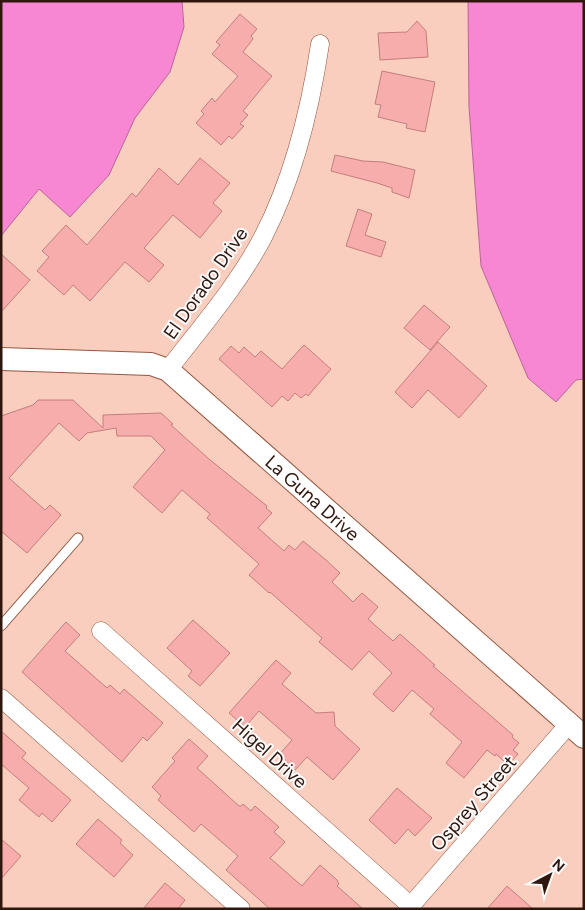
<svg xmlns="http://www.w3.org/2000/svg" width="585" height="910" viewBox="0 0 585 910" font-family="Figtree,sans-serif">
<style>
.water{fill:#f787d2;stroke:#bb6597}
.building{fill:#f7adab;stroke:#c47e7c}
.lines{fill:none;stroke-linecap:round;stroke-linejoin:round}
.service-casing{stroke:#945740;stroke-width:11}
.minor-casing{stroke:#945740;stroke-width:19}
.tertiary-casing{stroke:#945740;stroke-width:24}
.service{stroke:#fff;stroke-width:9}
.minor{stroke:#fff;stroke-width:18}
.tertiary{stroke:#fff;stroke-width:22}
.labels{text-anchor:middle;stroke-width:4;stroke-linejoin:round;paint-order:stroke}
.street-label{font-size:19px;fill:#30170e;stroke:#fafafa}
</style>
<rect width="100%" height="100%" fill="#f9cebf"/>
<path class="water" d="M1 1H182L184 27 170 72 135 118 109 175 70 217 39 189 1 236Z
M468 1H584V379L576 380 556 402 528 378 481 266 469 107Z"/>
<path class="building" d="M240 14 257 29 251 36 253 39 243 52 272 76 243 111 248 115 240 124 244 126 232 139 229 136 221 145 196 123 204 114 201 111 212 98 215 102 238 76 212 54 220 45 216 42Z
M417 21 426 31 428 57 380 60 378 33 407 32Z
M382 71 435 82 425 132 406 128 407 124 378 117 381 105 375 104Z
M335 155 363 161 383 162 415 170 409 198 392 192V188L377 183 331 171Z
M200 158 230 183 213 203 222 211 200 238 173 215 144 248 164 265 149 282 125 262 90 301 73 285 64 295 37 271 49 257 42 251 66 225 87 245 132 193 136 197 159 168 178 185Z
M358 209 372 214 365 235 386 242 381 257 346 246Z
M1 254 30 280 1 312Z
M424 305 450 327 430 350 404 328Z
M438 342 487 386 459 418 428 390 412 408 395 392Z
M304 345 331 369 308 396 306 394 301 398 295 393 288 401 282 396 272 407 219 359 231 346 239 353 244 347 255 357 261 351 282 369Z
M38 400H73L103 428V415L161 413 173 424 171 425 209 459 267 506 266 508 272 513 258 528 284 551 289 545 295 550 303 541 326 560 340 573 332 582 353 602 362 593 378 607 368 619 393 641 400 634 435 665 433 666 513 735 512 737 519 743 513 750 518 754 508 765 496 754 495 756 487 750 464 778 446 763 462 742 430 714 434 709 412 690 393 712 373 694 392 673 369 651 352 670 319 642 322 638 270 592 269 593 249 575 259 564 207 518 210 514 182 490 162 513 133 487 165 450 151 436H117L116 428 87 433 79 441 59 423 9 478 45 510 50 505 61 515 27 553 1 531V416L33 405Z
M193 620 230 653 200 686 188 676 192 671 167 648Z
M66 622 80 635 65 651 107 688 110 685 120 694 124 689 163 723 147 741 143 737 122 762 22 672Z
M276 660 291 673 282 684 316 713 334 712 335 726 360 749 333 780 307 757 295 770 279 755 292 740 259 711 245 727 229 713Z
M1 731 26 753 22 758 71 800 52 822 42 813 39 817 19 800 29 788 1 764Z
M189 739 208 756 197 768 239 806H241L243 804 251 811 255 806 279 827 274 832 285 842 270 858 302 886 320 865 337 880 339 884 337 886 363 909H270L226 870 238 856 201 824 194 832 158 800 161 796 152 787 175 761 172 758Z
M397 788 432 818 415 836 408 829 395 844 369 820Z
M98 819 122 840 120 843 133 855 114 877 76 844Z
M1 839 21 856 1 879Z
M165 883 185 900 178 909H143Z
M507 886 533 909H487Z"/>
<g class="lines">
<g class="service-casing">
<path id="service" d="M1 626 78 538"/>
</g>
<g class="minor-casing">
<path id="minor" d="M168 370C201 327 238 285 263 237 294 177 310 111 320 44
M101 631 411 906
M1 698 241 909
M408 909 569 724"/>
</g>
<g class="tertiary-casing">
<g id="tertiary">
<path id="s1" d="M1 359 151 364 168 370 584 737"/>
</g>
</g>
<use href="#service" class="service"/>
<use href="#minor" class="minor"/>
<use href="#tertiary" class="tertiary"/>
</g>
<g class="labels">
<g class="street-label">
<text transform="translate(205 283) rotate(-55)" y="7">El Dorado Drive</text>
<text dy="7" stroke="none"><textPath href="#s1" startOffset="361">La Guna Drive</textPath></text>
<text transform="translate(270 753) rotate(42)" y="7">Higel Drive</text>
<text transform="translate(473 803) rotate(-49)" y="7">Osprey Street</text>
</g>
</g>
<rect width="585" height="910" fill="none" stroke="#30170e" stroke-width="5"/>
<g transform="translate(550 875) rotate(41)" stroke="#fafafa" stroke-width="4" paint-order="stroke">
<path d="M0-4L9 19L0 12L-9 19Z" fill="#30170e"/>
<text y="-8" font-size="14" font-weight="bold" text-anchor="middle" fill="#30170e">N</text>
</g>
</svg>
